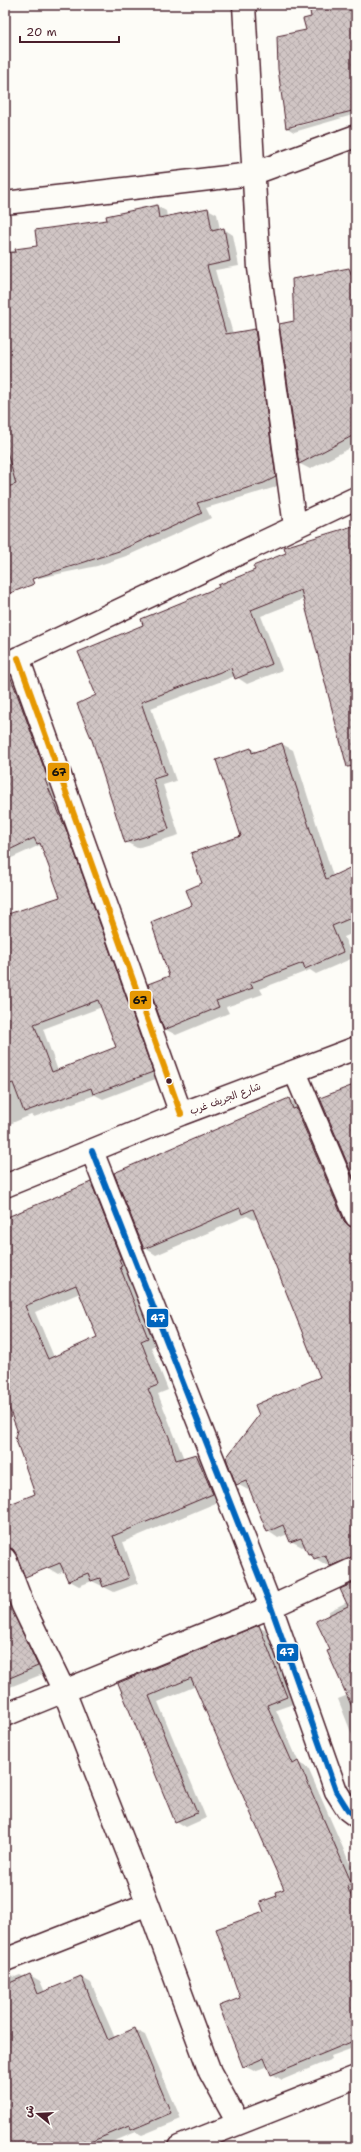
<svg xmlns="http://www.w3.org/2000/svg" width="361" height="2152" viewBox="0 0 361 2152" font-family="'Shantell Sans','Playpen Sans Arabic',sans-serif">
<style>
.shadow{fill:#0003;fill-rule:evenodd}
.building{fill:url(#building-cross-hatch);stroke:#4a1f2b;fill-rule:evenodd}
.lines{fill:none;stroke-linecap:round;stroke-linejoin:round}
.minor-casing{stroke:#4a1f2b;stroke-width:25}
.minor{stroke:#fdfcf7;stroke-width:22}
.bus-1-casing{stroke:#fdfcf7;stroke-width:9}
.bus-2-casing{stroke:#fdfcf7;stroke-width:9}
.bus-1{stroke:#e69804;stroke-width:6}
.bus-2{stroke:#0065bd;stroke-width:6}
.bus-dot{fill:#4a1f2b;stroke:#fdfcf7;stroke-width:1.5}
.labels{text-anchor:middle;stroke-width:3;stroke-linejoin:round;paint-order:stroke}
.street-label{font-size:10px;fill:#4a1f2b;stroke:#fdfcf7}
.line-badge{stroke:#fdfcf7;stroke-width:1.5}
.badge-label{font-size:11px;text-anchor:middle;font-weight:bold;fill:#fff}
.pale-badge-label{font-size:11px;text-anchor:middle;font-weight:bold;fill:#111}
</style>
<defs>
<pattern id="building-cross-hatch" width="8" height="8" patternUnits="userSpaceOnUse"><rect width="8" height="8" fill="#d0c5c4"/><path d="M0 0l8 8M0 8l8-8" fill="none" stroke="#b4a9a9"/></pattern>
</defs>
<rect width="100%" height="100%" fill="#fdfcf7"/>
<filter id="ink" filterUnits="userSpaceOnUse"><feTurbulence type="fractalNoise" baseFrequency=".025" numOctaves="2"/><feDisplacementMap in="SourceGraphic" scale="8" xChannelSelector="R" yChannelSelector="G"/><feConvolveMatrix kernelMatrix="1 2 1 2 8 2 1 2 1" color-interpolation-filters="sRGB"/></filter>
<g filter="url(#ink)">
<path class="shadow" d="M310 5H356V107L292 125V128L356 110V114L294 132 287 128 313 18Z
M5 132 10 153 5 154Z
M157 206 166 211 167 217 208 209 217 214 220 230 224 229 233 235 239 266 215 270 233 334 255 330 264 335 284 482 273 488 206 508 211 518 129 555 97 566 5 585V252L38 247Z
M349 269 356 274V445L310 469 300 464 281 325 296 322Z
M356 526V776L304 599 261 616 282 670 247 684 235 676 151 708 176 781 163 785 179 835 137 848 126 842 98 696 144 625 256 571Z
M16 690 25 695 161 1077 103 1099 95 1095 34 1117 31 1115 5 1126V916L61 897 42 846 40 845 5 861V695ZM102 1007 117 1047 58 1071 43 1029Z
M282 744 293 750 333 876 356 867V932L344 937 353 958 316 974 310 970 260 989 263 994 226 1007 229 1013 176 1035 165 1029 170 977 194 906 204 883 242 836 251 749 257 752Z
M289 1099 299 1105 307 1115 356 1228V1565L342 1572 330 1563 326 1565 315 1558 308 1554 305 1546 302 1547 291 1541 288 1534 278 1538 268 1531 251 1489 248 1490 237 1484 321 1378 257 1218 254 1220 247 1216 156 1255 145 1248Z
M91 1184 101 1189 158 1344 151 1347 168 1390 158 1394 184 1459 196 1455 206 1461 223 1500 123 1542 138 1583 114 1592 92 1581 79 1586 68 1580 64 1571 58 1574 48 1568 36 1495 18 1430 8 1402 5 1403V1219ZM80 1293 98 1337 54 1357 35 1312Z
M5 1580 48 1672 5 1689Z
M356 1583V1745L338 1699 348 1695 331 1650 329 1611 347 1602Z
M259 1627 268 1632 296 1703 276 1710 299 1763 308 1768 350 1864H356V2047L331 2056 332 2059 282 2080 272 2074 268 2066 254 2071 244 2066 265 1913 285 1890 196 1686 158 1702 206 1818 186 1827 176 1821 120 1683Z
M9 1973 15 1977 20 1975 24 1977 30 1975 40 1981 45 1992 81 1977 91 1983 115 2038 135 2030 145 2035 181 2119 142 2135 136 2132 100 2147H5V1975Z"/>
<path class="building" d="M309 5H356V110L286 128 278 69 277 36 306 30 303 19 311 17Z
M157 205 159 218 208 208 212 231 224 228 230 261 207 266 226 334 255 329 276 477 264 483 197 503 202 513 119 551 32 579 34 584 5 595V488L16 484 5 445V253L16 252 15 249 37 246 35 230 107 220 106 216Z
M349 268 356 287V434L299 464 279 324 294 321 292 279Z
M356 525V766L347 767 301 590 251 610 272 664 235 679 231 668 141 702 166 775 153 779 169 829 125 843 92 740 77 704 96 695 78 652 143 625 141 619 219 587 218 585 255 570 253 566 286 553 284 547Z
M5 676H10L16 691 48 779 45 780 68 834 153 1072 93 1094 91 1088 24 1112 13 1083 5 1086V915L60 897 40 843 37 844 34 838 5 852ZM98 1000 116 1047 52 1072 34 1024Z
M282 743 326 879 356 865V916L332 926 343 952 305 969 303 963 250 983 253 988 216 1001 219 1007 164 1030 148 984 169 976 151 922 192 905 186 890 202 883 191 853 241 836 216 760 251 748 252 753Z
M356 1084V1184L320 1098Z
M289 1098 293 1109 296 1108 344 1221 349 1226 356 1228V1556L330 1566 325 1555 314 1559 311 1553 308 1554 301 1538 290 1542 283 1525 267 1532 246 1481 236 1485 226 1458 259 1415 255 1405 320 1377 253 1209 242 1214 240 1208 144 1249 114 1173Z
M91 1182 121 1259H119L122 1266 120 1267 148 1338 141 1341 158 1385 148 1389 169 1437 176 1460 196 1454 213 1494 113 1536 129 1578 103 1587 100 1578 91 1581 88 1573 68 1581 60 1563 25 1577 16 1554 13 1549 5 1547V1506L35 1494 15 1437 17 1430 5 1397V1218ZM76 1285 97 1337 48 1359 25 1306Z
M356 1582V1716L327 1651 330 1650 316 1621 348 1606 340 1589Z
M5 1594 38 1666 5 1680Z
M259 1625 287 1697 267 1705 293 1764 298 1761 352 1884 347 1886 356 1908V2040L271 2075 264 2058 243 2067 219 2006 240 1998 216 1929 264 1912 260 1902 277 1896 276 1892 284 1889 191 1678 149 1696 197 1813 175 1822 118 1683Z
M30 1974 38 1994 81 1976 108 2040 135 2028 171 2113 131 2130 129 2126 78 2147H5V1985Z"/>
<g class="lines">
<g class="minor-casing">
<path id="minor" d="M244 5 259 268 295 526
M5 203 252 174 356 136
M18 658 181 1114
M6 664 356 498
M295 1072 356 1216
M92 1151 271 1607 336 1791 348 1810 356 1816
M5 1186 181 1114 356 1048
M5 1559 23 1606 64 1691 148 1904 210 2072 238 2123
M5 1715 271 1607 356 1568
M5 1960 148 1904
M179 2147 356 2077"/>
</g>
<use href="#minor" class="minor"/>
<g class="bus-1-casing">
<path id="bus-1" d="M18 658 181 1114"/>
</g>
<g class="bus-2-casing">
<path id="bus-2" d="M92 1151 271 1607 336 1791 348 1810 356 1816"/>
</g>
<use href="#bus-1" class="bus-1"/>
<use href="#bus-2" class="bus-2"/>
</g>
</g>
<circle class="bus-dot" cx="169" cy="1081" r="3.5"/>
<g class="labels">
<g class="street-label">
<text transform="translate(225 1098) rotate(-20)" y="4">شارع الجريف غرب</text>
</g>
</g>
<g class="line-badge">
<rect x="47" y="762" width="23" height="20" rx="4" fill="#e69804"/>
<rect x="129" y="990" width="23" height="20" rx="4" fill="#e69804"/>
<rect x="146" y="1308" width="23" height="20" rx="4" fill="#0065bd"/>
<rect x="276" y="1643" width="23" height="19" rx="4" fill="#0065bd"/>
</g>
<g class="badge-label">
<text x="158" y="1322">47</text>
<text x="287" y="1656">47</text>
</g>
<g class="pale-badge-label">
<text x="59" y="776">67</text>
<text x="140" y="1004">67</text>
</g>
<rect width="361" height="2152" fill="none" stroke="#fdfcf7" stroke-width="20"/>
<rect x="10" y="10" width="341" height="2132" fill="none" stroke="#4a1f2b" stroke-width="1.5" filter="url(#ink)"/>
<g transform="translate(38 2114) rotate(288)" stroke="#fdfcf7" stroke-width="3" paint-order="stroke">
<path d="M0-3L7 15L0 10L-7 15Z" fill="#4a1f2b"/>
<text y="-6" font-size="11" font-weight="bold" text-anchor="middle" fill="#4a1f2b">ش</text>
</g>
<path d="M20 36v6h99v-6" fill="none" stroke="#4a1f2b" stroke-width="2"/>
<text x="26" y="36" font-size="12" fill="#4a1f2b" stroke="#fdfcf7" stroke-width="3" paint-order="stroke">20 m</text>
</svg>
